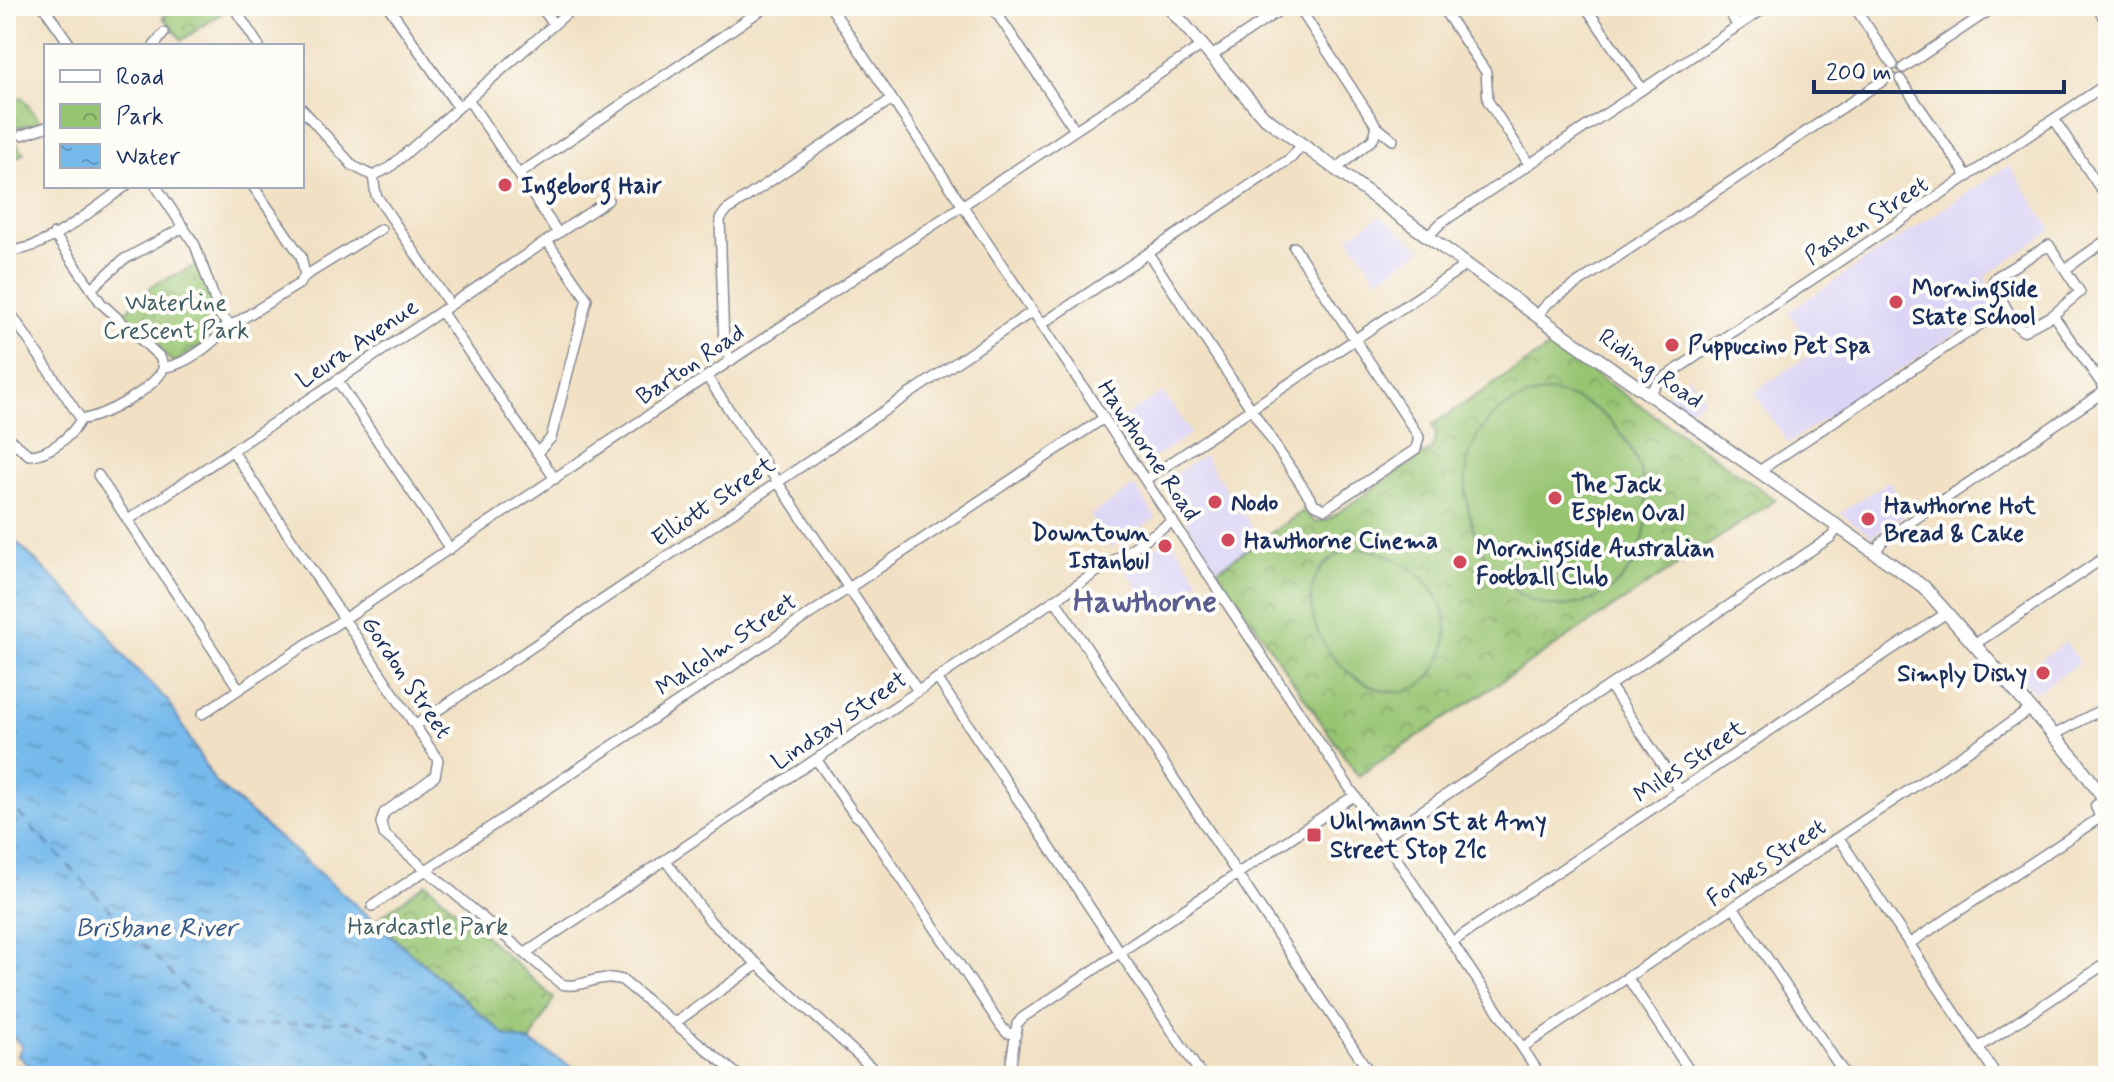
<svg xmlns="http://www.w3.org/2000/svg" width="2114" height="1082" viewBox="0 0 2114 1082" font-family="Mynerve,sans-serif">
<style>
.built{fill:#dcd5f6}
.park{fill:url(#park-crowns);stroke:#5a7a68;stroke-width:2}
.garden{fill:#98c572;stroke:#5a7a68;stroke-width:2}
.water{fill:url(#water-ripples);stroke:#4874a5;stroke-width:2}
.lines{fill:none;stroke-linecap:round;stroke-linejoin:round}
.ferry{stroke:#365989;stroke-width:2;stroke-dasharray:10 8;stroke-linecap:butt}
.minor-casing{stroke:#868890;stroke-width:12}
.major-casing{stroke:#868890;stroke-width:15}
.minor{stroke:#fff;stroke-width:9}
.major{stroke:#fff;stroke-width:12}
.poi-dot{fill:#d1495b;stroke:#fdfcf7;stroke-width:3}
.labels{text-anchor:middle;stroke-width:8;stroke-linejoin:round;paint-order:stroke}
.poi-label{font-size:24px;font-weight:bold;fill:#1b2f5e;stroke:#fdfcf7;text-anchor:start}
.street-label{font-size:24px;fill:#1b2f5e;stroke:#fdfcf7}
.park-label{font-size:24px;fill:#405c64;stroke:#fdfcf7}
.water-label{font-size:26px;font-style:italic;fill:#365989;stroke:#fdfcf7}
.district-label{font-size:32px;font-weight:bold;fill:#5b5d90;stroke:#fdfcf7}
</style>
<defs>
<pattern id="park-crowns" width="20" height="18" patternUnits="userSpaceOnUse" patternTransform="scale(2)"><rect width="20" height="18" fill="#98c572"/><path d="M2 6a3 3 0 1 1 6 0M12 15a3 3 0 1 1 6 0" fill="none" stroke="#7ba061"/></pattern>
<pattern id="water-ripples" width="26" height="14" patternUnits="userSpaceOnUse" patternTransform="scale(2)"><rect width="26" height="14" fill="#76baec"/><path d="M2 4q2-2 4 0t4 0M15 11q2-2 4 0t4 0" fill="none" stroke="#6098c2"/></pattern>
</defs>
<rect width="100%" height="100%" fill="#fdfcf7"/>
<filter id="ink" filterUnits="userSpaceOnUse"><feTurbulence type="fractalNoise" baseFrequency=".0125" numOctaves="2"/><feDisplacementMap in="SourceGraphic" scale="16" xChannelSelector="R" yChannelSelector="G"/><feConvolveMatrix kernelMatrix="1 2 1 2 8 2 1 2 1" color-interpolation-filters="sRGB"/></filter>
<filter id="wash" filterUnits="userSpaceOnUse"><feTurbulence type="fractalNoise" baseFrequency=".006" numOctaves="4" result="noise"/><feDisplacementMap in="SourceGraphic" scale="32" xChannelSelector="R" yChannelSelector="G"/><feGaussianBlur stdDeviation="1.8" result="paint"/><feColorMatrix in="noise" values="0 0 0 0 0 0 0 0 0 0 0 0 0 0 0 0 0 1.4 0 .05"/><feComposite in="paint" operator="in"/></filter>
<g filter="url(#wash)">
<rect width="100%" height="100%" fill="#f1e0c3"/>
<path class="built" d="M2009 165 2052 230 1987 275V297L1994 308 1788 443 1754 392 1815 351 1788 312Z
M1380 216 1423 249 1378 279 1349 237Z
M1689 376 1704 399 1688 410 1667 394Z
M1163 392 1191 434 1148 461 1121 419Z
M1204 455 1261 541 1217 570 1162 483Z
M1889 481 1909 513 1872 536 1840 513Z
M1135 486 1156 518 1111 548 1090 516Z
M1170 537 1199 580 1153 611 1124 568Z
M2066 642 2080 663 2034 693 2018 674Z"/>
<path class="park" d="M179 6H217L222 13 182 40 163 17Z
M22 97 41 123 17 127 13 139 24 153 6 165V127L15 120 6 107Z
M199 264 218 320V334L174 363 120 317 153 285Z
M1553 345 1776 500 1358 776 1217 570 1303 511 1315 522 1327 520 1432 449 1436 434 1432 425Z
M426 883 554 998 530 1042 506 1036 375 921Z"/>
<path class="garden" d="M1549 392C1668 407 1684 597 1563 606 1472 613 1406 413 1549 392Z
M1350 548C1402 548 1464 596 1442 655 1408 747 1283 646 1317 575 1322 563 1338 555 1350 548Z"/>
<path class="water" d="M6 532 101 624 127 660 168 701 215 782 506 1036 530 1042 588 1076H38L18 1055 22 1046 6 1029Z"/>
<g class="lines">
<path class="ferry" d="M6 800 222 1027 349 1021 428 1052 443 1076"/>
</g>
</g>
<g filter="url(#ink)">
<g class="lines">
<g class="minor-casing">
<path id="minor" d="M43 6 71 46
M233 6 259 46
M388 6 458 107
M540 6 554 24
M830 6 1541 1076
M992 6 1075 130
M1298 6 1377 127 1373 139 1336 169
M1441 6 1486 72 1488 101 1529 164
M1585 6 1642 89
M1725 6 1738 26
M1854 6 1893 65
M2096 6 2108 23
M154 46 164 33
M1210 57 1286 6
M1903 68 1996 6
M1900 79 1968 177
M6 89 9 93
M468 99 558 233
M302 109 353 166 373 176
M2054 119 2108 200
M1377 127 1393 140
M22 135 46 127
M519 174 767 6
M373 176 389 168 575 6
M373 176 376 195 450 305
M156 186 195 245 221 317 232 325 299 284 305 276 301 256 253 186
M1427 237 1441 223 1768 6
M2049 245 2080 292 2053 315 2023 331 2016 325 1992 283 1996 277Z
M6 250C41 255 96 206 126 186
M1148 253 1314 504 1325 509 1416 449 1419 437 1294 247
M2067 268 2108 239
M305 276 381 229
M91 289 123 260 184 227
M6 306 81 419
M441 311 555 479
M2053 315 2106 390
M1537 316 1548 303 1890 76
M1042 324 1291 158 1302 145
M731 361 724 346 720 219 726 211 892 99
M164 367C183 366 221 341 227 322
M707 377 918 691
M337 380 450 549
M1649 394 1659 381 2108 83
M6 436 29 455C49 455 72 436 81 419 102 419 157 387 164 367L160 357 101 303 54 234
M232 450 438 760 435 776 384 813 381 823 384 834 561 984C583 990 597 972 622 980L739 1076
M537 453 551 438 587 299 547 241
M1759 471 2005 308
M98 475 239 689
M1145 480 1466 265
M128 520 608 200
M1874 552 1884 540 2108 389
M1055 600 1372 1076
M1975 644 2108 555
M937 678 1202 1076
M1610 686 1680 791
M202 714 1201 46
M416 725 1033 311
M2054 735 2108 706
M816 759 854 814 862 820 1001 1026 1007 1033 1016 1034
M1383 837 1831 537 1839 527
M1839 838 1997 1076
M666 861 711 922 881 1076
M372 906 1104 418
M1734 908 1846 1076
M1452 942 1948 612
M1909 944 2107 813
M527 952 1173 521
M1627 977 1693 1076
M676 1022 758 964
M1523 1047 2031 709
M1978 1048 2108 962
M1009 1076 1017 1024 1022 1018 1355 795"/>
</g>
<g class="major-casing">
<path id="major" d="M1168 6 1263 116 1537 316 1924 587 2077 762 2100 793 2108 813
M2097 806 2108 832"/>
</g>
<use href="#minor" class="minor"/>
<use href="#major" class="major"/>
</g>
</g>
<g class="poi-dot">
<circle cx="505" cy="185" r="8"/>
<circle cx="1896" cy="302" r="8"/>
<circle cx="1672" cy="345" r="8"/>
<circle cx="1555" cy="498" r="8"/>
<circle cx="1215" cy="502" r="8"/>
<circle cx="1868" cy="519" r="8"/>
<circle cx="1228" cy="540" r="8"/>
<circle cx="1165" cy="546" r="8"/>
<circle cx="1460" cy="562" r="8"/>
<circle cx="2043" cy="673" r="8"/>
<rect x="1306" y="827" width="16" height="16" rx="4"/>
</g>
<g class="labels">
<g class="poi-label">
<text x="521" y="193">Ingeborg Hair</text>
<text x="1912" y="296">Morningside<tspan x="1912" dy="28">State School</tspan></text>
<text x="1688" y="353">Puppuccino Pet Spa</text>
<text x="1571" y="492">The Jack<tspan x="1571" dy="28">Esplen Oval</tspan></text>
<text x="1231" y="510">Nodo</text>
<text x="1884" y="513">Hawthorne Hot<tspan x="1884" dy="28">Bread &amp; Cake</tspan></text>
<text x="1149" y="540" text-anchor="end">Downtown<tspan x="1149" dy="28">Istanbul</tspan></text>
<text x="1244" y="548">Hawthorne Cinema</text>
<text x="1476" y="556">Morningside Australian<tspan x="1476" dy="28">Football Club</tspan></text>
<text x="2027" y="681" text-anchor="end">Simply Dishy</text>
<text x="1330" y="829">Uhlmann St at Amy<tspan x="1330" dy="28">Street Stop 21c</tspan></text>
</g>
<g class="street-label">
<text transform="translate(1866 220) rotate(-33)" y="8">Pashen Street</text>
<text transform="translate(357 343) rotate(-34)" y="8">Leura Avenue</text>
<text transform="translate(690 364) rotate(-34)" y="8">Barton Road</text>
<text transform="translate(1651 368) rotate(35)" y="8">Riding Road</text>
<text transform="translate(1149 450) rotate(56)" y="8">Hawthorne Road</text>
<text transform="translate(713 501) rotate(-34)" y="8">Elliott Street</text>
<text transform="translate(726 644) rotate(-34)" y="8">Malcolm Street</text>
<text transform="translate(407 677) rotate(56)" y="8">Gordon Street</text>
<text transform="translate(839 720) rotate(-34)" y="8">Lindsay Street</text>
<text transform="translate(1689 761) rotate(-34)" y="8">Miles Street</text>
<text transform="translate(1766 862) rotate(-34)" y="8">Forbes Street</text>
</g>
<g class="park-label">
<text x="176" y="310">Waterline<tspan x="176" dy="28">Crescent Park</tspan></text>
<text x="428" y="934">Hardcastle Park</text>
</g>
<g class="water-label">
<text x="156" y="936">Brisbane River</text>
</g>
<g class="district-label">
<text x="1145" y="611">Hawthorne</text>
</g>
</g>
<rect width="2114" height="1082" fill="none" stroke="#fdfcf7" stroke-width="32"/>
<rect x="44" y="44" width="260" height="144" fill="#fdfcf7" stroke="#a3aaba" stroke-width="2"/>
<rect x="60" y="70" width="40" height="12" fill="#ffffff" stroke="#a3aaba" stroke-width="2"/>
<text x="116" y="84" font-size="24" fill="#1b2f5e">Road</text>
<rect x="60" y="104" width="40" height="24" fill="url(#park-crowns)" stroke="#a3aaba" stroke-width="2"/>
<text x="116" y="124" font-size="24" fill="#1b2f5e">Park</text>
<rect x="60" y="144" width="40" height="24" fill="url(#water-ripples)" stroke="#a3aaba" stroke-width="2"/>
<text x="116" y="164" font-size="24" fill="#1b2f5e">Water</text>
<path d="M1814 80v12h250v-12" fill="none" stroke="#1b2f5e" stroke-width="4"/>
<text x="1826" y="80" font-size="24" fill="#1b2f5e" stroke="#fdfcf7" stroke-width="6" paint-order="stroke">200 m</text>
</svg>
